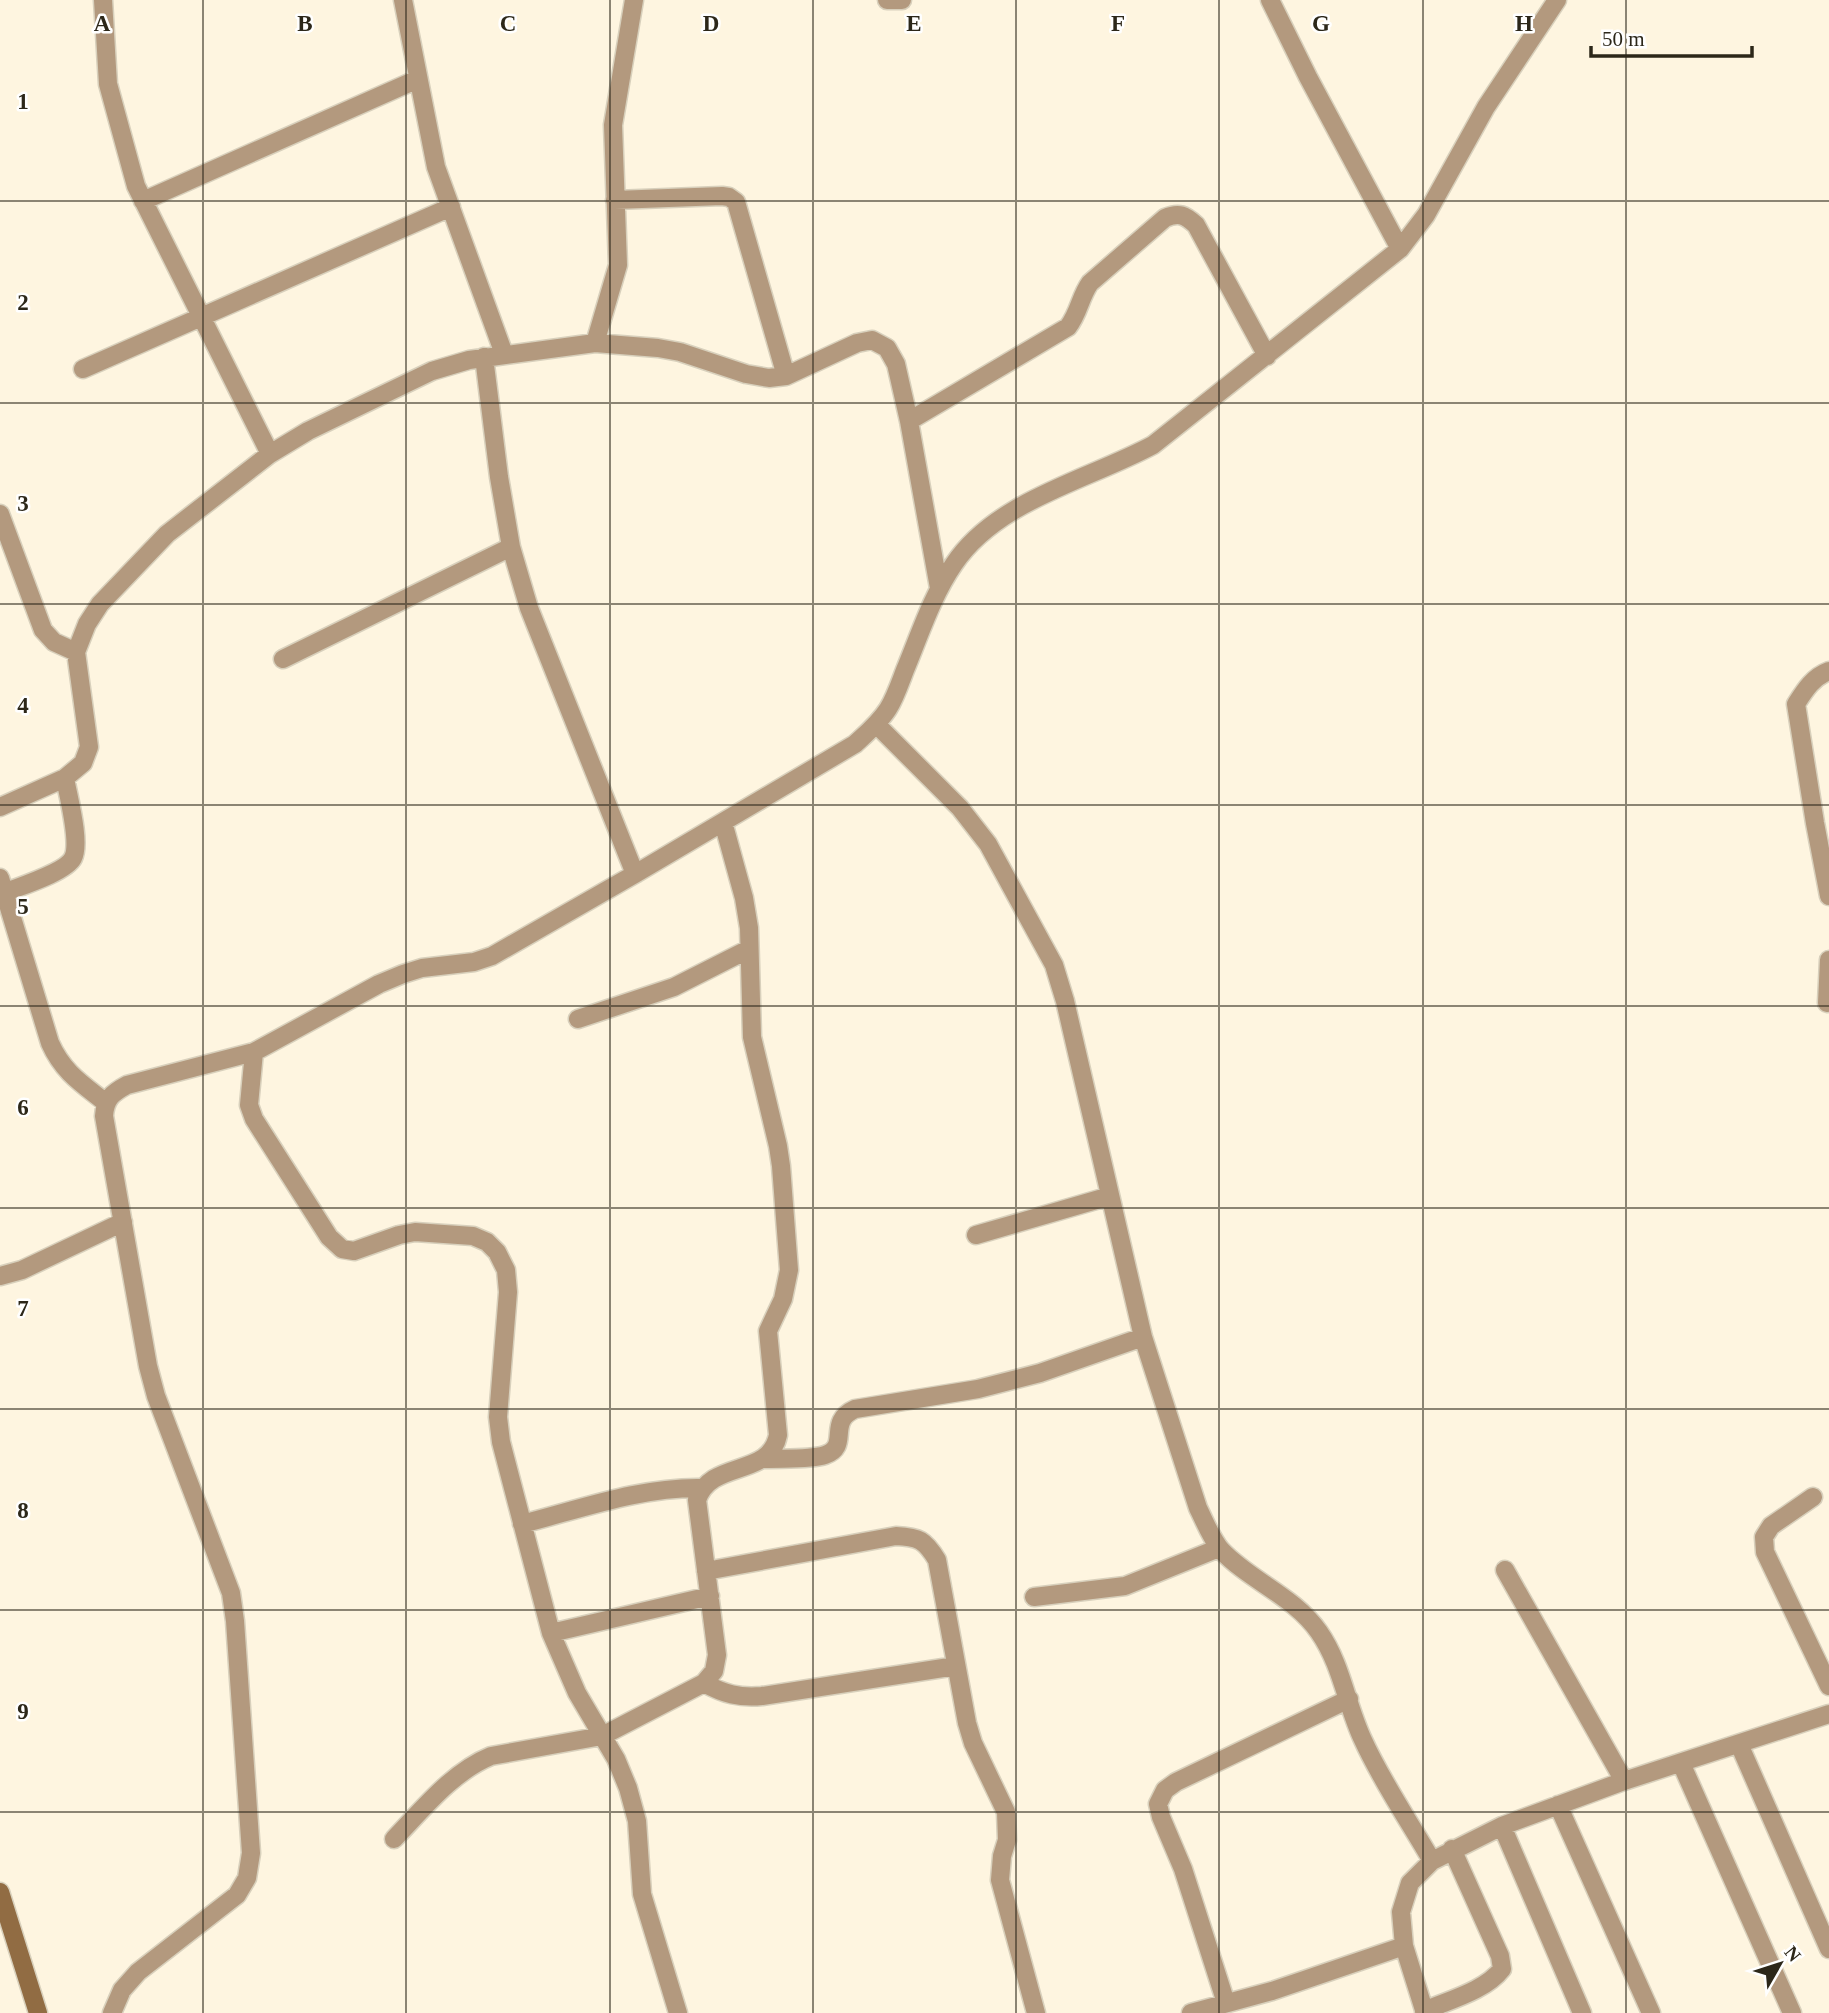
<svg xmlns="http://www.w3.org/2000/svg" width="1829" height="2013" viewBox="0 0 1829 2013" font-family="'Times New Roman',serif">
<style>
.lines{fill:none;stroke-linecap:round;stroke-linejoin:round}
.street-casing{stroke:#d8d0bc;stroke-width:21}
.secondary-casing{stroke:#d8d0bc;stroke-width:21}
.street{stroke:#b3997e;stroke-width:18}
.secondary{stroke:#916c43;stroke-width:18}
.grid{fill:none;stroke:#2c2719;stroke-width:2;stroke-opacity:0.55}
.grid-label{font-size:23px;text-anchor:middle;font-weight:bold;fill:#2c2719;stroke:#fff;stroke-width:5;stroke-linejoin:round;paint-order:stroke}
</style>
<rect width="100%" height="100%" fill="#fef5e0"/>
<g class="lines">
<g class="street-casing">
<path id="street" d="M103 0 108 84 136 186 270 454
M403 0 436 167 504 354
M887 0H902
M1270 0 1308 77 1400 249
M615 200 722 196 729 197 736 202 786 376
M143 201 418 79
M595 343 618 265 613 125 634 0
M484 357 499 477 511 547 529 608 635 874
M83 369 451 207
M909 421 1068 327C1079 313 1080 297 1090 283L1165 218C1179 212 1185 215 1196 225L1267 356
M0 514 43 630 54 642 76 652
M283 659 511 547
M1829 671C1813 677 1805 690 1796 704L1815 823 1829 896
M877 725 960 808 988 844 1054 965 1065 1001 1143 1337 1198 1508C1205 1522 1211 1538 1221 1550 1250 1581 1294 1596 1319 1632 1342 1665 1346 1704 1363 1740 1382 1782 1409 1821 1432 1861
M0 807 65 778 83 763 89 747 76 652 87 624 100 604 167 534 270 454 308 431 432 371 469 360 595 343 658 348 680 352 746 374 769 378 786 376 857 343 872 340 887 348 896 364 909 421 939 588
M0 878 50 1043C63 1072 81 1083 105 1102
M6 892C21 886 66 872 73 858 81 842 68 796 65 778
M1827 1003 1829 960
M578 1019 674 987 749 949
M254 1052 249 1105 254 1119 329 1237 342 1249 354 1251 399 1235 415 1232 473 1236 487 1242 497 1252 506 1270 508 1292 498 1417 501 1442 551 1633 577 1693 616 1759 628 1788 637 1821 642 1894 678 2013
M976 1235 1110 1196
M0 1276 22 1270 123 1222
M765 1459C782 1458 810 1460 825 1455 851 1446 826 1422 855 1409L978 1389 1040 1373 1143 1337
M1813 1497 1771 1526 1764 1537 1765 1552 1829 1686
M522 1524C581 1509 640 1487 701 1488
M1505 1570 1624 1781
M706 1571 896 1536C919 1537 925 1540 937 1560L967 1723 973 1743 1006 1812 1007 1840 1002 1856 1000 1880 1036 2013
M1034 1597 1125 1586 1219 1548
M551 1633 710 1596
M704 1683C724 1694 739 1698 762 1696L956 1666
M1739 1744 1829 1949
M1681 1763 1792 2013
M1558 1805 1651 2013
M1502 1826 1582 2013
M394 1839C423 1809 452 1772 491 1756L602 1736 704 1683 714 1671 717 1655 697 1500C711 1459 770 1478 778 1435L768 1331 783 1299 789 1270 781 1166 778 1146 752 1037 749 928 744 898 723 822
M1226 2003 1183 1869 1161 1817 1158 1804 1165 1790 1176 1782 1349 1699
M1424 2011C1449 2000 1485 1991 1502 1969L1500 1956 1452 1849
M112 2013 122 1990 138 1972 237 1895 247 1878 251 1853 235 1621 231 1593 156 1396 148 1366 104 1116C105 1099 112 1093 127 1085L254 1052 379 984 403 974 422 968 474 962 492 956 635 874 855 744C867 733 879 723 888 709 895 698 900 683 905 670 920 634 932 596 954 564 997 500 1088 480 1153 445L1400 249 1426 215 1486 107 1557 0
M1191 2013 1272 1991 1404 1946
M1425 2013 1404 1946 1401 1912 1410 1883 1432 1861 1502 1826 1624 1781 1829 1714"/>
</g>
<g class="secondary-casing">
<path id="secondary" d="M0 1892 38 2013"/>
</g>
<use href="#street" class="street"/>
<use href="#secondary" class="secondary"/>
</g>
<path class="grid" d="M203 0V2013M406 0V2013M610 0V2013M813 0V2013M1016 0V2013M1219 0V2013M1423 0V2013M1626 0V2013M0 201H1829M0 403H1829M0 604H1829M0 805H1829M0 1006H1829M0 1208H1829M0 1409H1829M0 1610H1829M0 1812H1829"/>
<g class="grid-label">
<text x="102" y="31">A</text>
<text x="305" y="31">B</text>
<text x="508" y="31">C</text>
<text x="711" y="31">D</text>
<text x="914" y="31">E</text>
<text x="1118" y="31">F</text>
<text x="1321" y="31">G</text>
<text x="1524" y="31">H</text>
<text x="23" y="109">1</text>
<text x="23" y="310">2</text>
<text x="23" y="511">3</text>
<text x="23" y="713">4</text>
<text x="23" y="914">5</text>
<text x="23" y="1115">6</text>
<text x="23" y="1316">7</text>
<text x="23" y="1518">8</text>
<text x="23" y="1719">9</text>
</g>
<g transform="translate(1780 1964) rotate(51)" stroke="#ffffff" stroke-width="5" paint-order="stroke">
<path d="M0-5L12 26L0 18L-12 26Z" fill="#2c2719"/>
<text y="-10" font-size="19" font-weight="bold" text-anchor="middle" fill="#2c2719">N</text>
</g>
<path d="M1591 46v10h161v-10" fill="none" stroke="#2c2719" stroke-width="3.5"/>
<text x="1602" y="46" font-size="21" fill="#2c2719" stroke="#ffffff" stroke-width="5" paint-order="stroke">50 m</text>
</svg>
